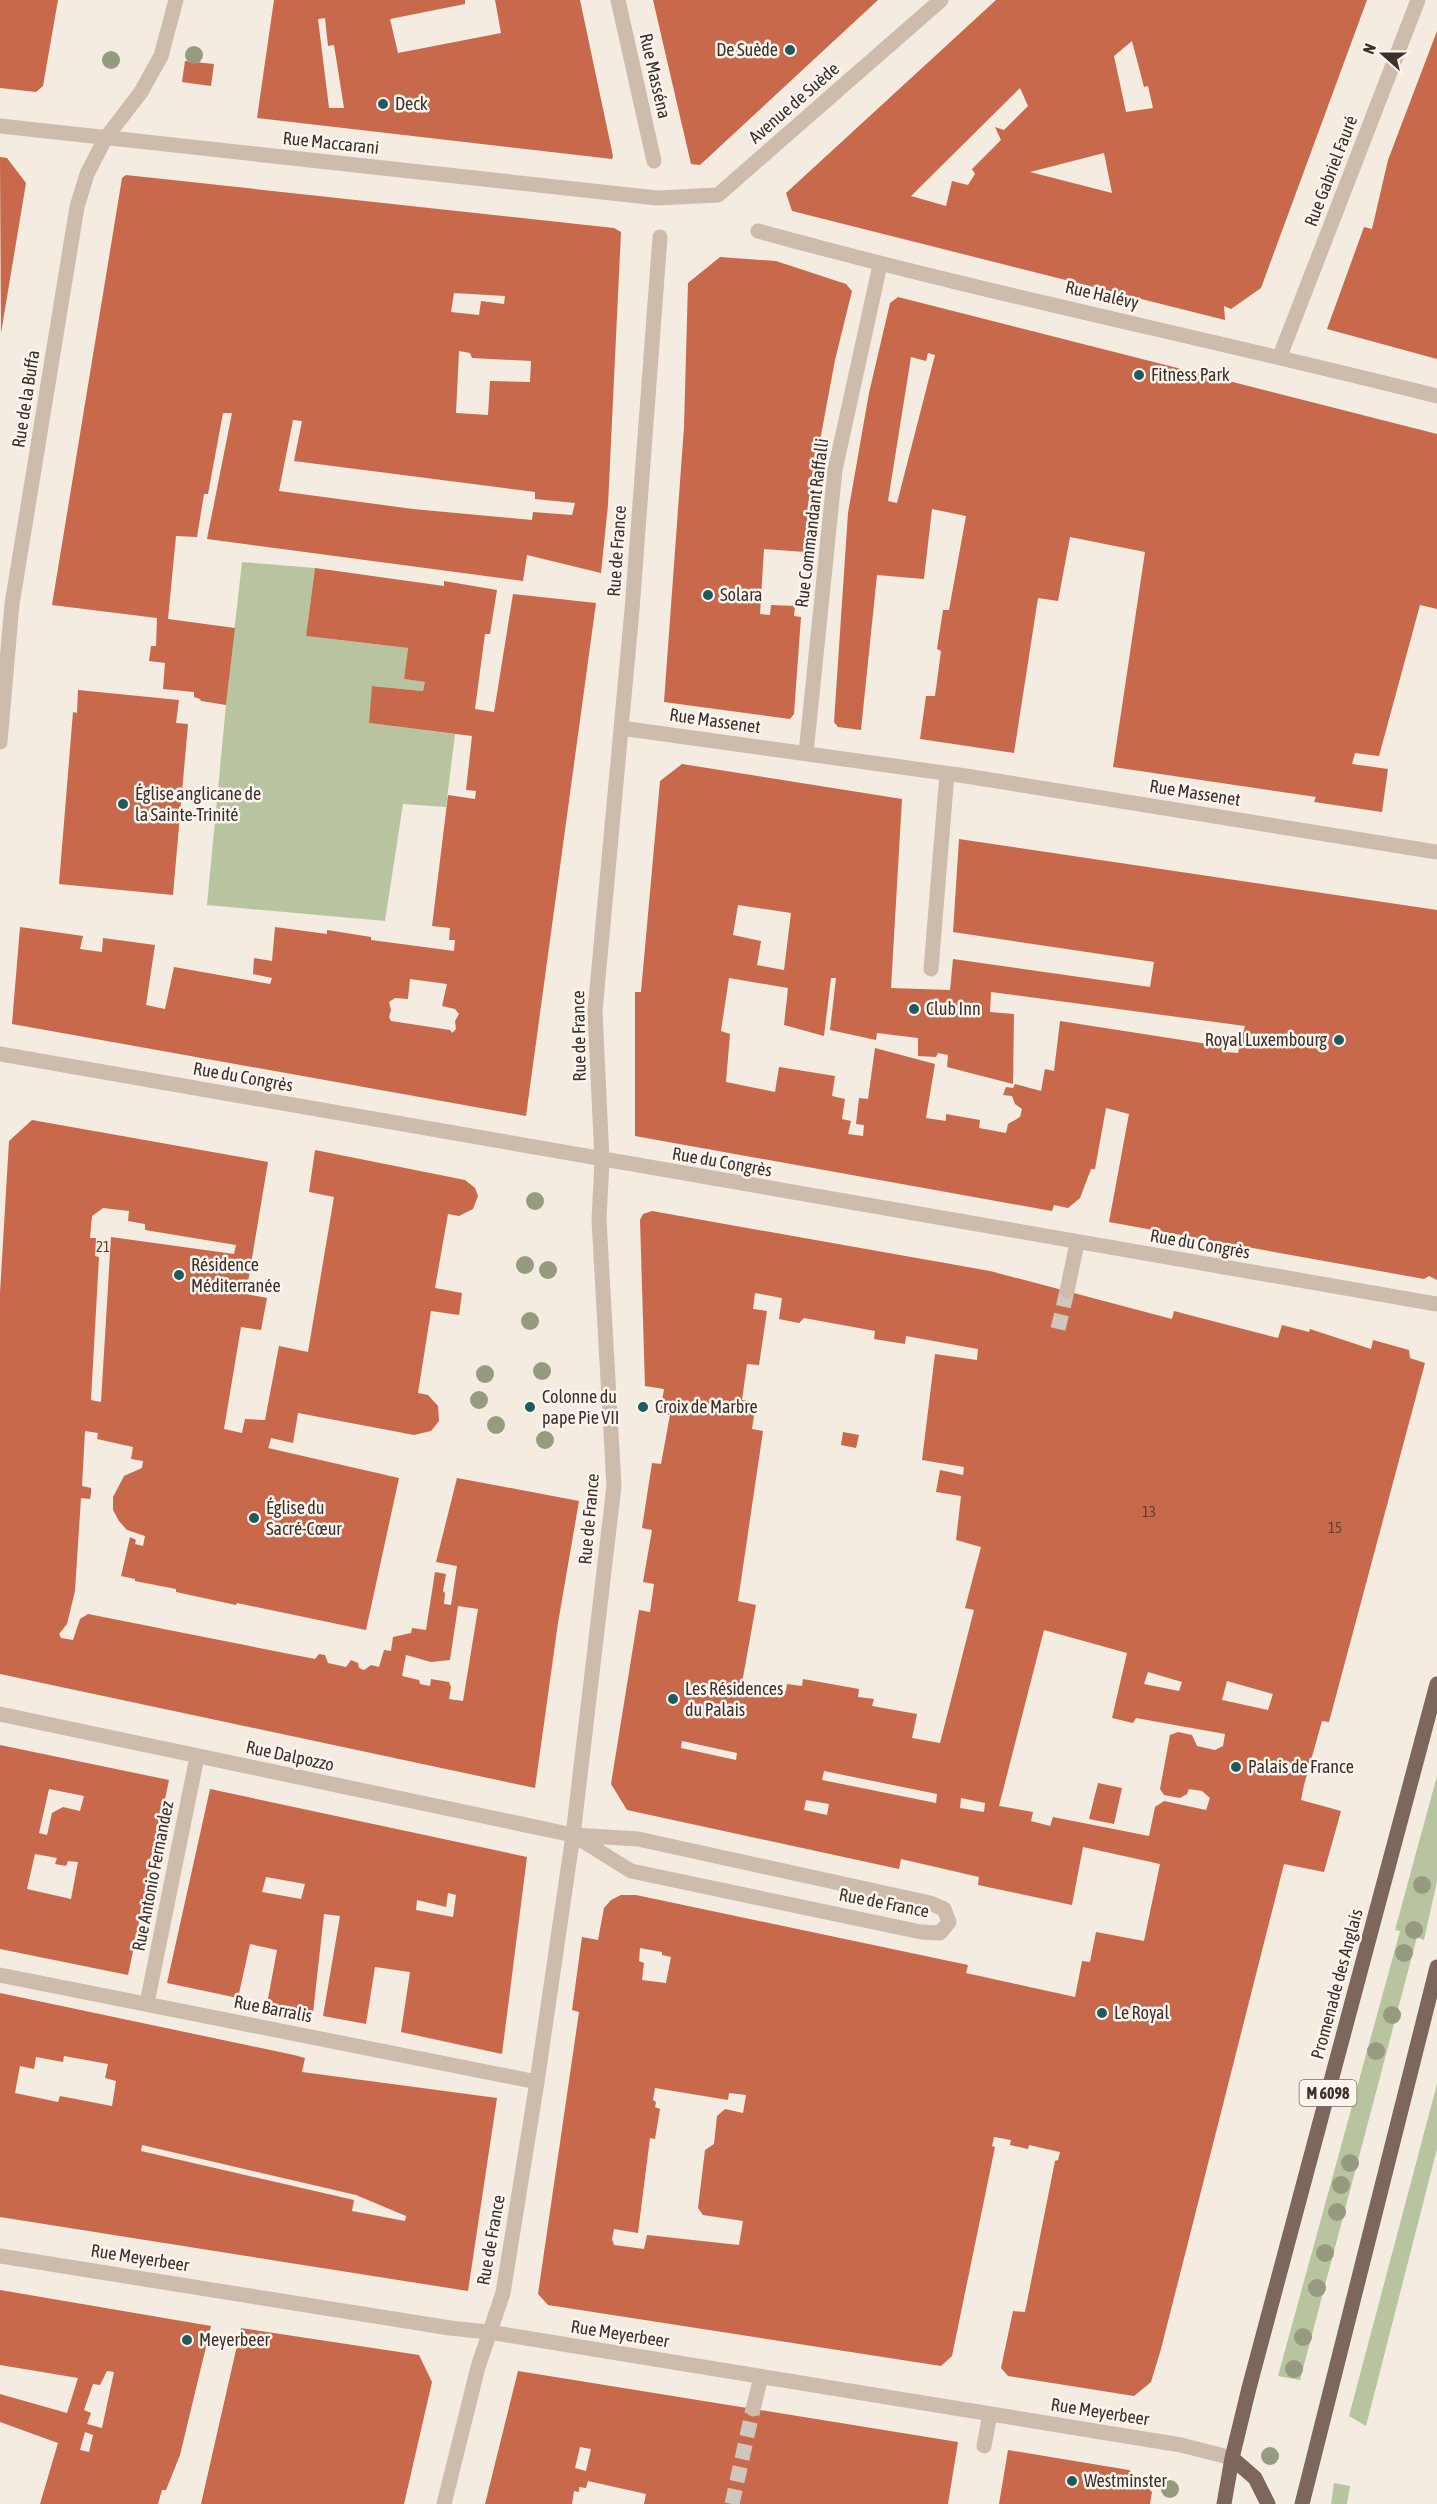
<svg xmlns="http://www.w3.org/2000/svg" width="1437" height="2504" viewBox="0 0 1437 2504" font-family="'Asap Condensed',sans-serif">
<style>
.green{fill:#b8c4a0}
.building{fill:#c8694b;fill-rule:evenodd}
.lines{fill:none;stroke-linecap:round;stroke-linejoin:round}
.minor-tunnel{stroke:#cfc6bd;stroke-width:15;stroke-dasharray:15 8;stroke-linecap:butt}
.minor{stroke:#cdbbac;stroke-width:15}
.major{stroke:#7d675c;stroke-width:15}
.tree{fill:#969b7f}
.poi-dot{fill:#1f5a5e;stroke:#fbf5ee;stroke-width:2}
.labels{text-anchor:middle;stroke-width:5;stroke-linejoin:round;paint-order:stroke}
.number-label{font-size:15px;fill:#5e3e33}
.shield{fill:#fbf5ee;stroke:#756b66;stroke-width:1.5}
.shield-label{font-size:16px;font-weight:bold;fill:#3b302b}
.poi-label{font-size:18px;fill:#3b302b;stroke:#fbf5ee;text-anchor:start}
.street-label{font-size:18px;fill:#3b302b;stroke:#fbf5ee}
</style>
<rect width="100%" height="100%" fill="#f4ebe1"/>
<path class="green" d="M242 562 315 568 306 636 408 648 404 679 425 682 423 691 373 686 369 723 455 734 446 807 403 804 385 921 207 905 226 705Z
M1437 1776V1881L1424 1940 1417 1937 1300 2380 1278 2376 1400 1931 1395 1930Z
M1437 2084V2149L1366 2426 1349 2416Z
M1334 2483 1350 2486 1347 2504H1331Z"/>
<path class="building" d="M0 0H58L43 86 36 92 0 88Z
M274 0H465V4L390 19 398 53 501 33 495 0H580L613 156 612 159 257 118ZM325 18 328 46 334 45 344 108H329L318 19Z
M653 0H878L700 165 691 164Z
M996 0H1367L1261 288 1231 309 1224 306 1225 320 792 211 786 193ZM1132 41 1144 87 1148 86 1153 108 1126 112 1114 56ZM1020 88 1028 106 1004 130 995 127 1001 140 972 169 975 174 968 185 952 181 946 206 911 196ZM1104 153 1112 193 1030 172Z
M1437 31V359L1327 329 1364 227 1372 229 1388 160Z
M185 61 214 64 211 86 182 82Z
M0 157 7 158 26 183 1 333Z
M126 175 614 228 621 232 608 505 601 573 527 555 523 581 207 539 232 413H223L208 494H204L197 537 176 536 168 619 235 628 226 705 201 701 200 699 194 697V692L163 689 165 663 149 661 151 646H156L157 618 52 605 122 178ZM454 293 505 296 504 304 481 301 479 315 451 312ZM459 351 470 353 472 358 531 361 530 382 490 381 488 415 456 413ZM293 420 302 421 294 461 535 492V499L575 503 572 515 533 512 532 520 413 509 279 491Z
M720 257 776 261 846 284 852 291 835 360 808 505 805 552 764 549 760 614 770 615 771 605 795 606 794 616 801 617 794 714 790 719 664 702 684 427 688 283Z
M898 297 1437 434V609L1420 605 1379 756 1355 753 1352 764 1388 769 1382 812 1314 802 1316 797 1113 767 1145 552 1070 537 1058 601 1038 598 1014 753 920 739 926 696H935L941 651 937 649 943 610H949L966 516 932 509 924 579 877 575 861 730 838 727 834 722 848 513 869 393 890 303ZM928 353 935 355 897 503 888 501 911 357 926 361Z
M315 568 444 586V581L497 590 490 634H485L475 709 494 712 513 594 596 603 526 1116 12 1024 20 927 83 936 80 949 102 952 103 938 155 945 146 1005 165 1009 174 967 270 984 272 978 253 974 254 958 272 961 275 927 327 934V930L371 937V940L454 951 455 940H449L450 928 432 926 448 795 475 799 476 791 466 790 472 736 369 723 372 686 423 691 425 682 404 679 408 648 306 636ZM410 979 447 984 442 1006 455 1009 459 1014 455 1021 456 1029 452 1033 450 1030 391 1021 389 1017 391 1010 389 1002 395 998 408 999Z
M78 690 179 700 176 723 188 724 173 895 59 884 73 712 77 713Z
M682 764 902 799 891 988 950 990 953 959 1150 987 1154 962 953 932 959 839 1437 910V1280L1429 1276 1424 1279 1109 1222 1129 1114 1106 1108 1095 1169H1091L1080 1198 1068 1208 1054 1205 1052 1211 635 1136V992H641L660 781ZM738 905 791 913 784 970 757 965 761 941 733 935ZM729 978 788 988 784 1025 824 1036 831 978H836L830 1030 876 1040 877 1033 918 1038V1056L936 1057 938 1053 948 1055 947 1067 1013 1084 1014 1014 990 1012 991 992 1245 1026 1238 1053 1226 1052 1227 1047 1060 1021 1054 1071 1045 1069 1041 1091 1015 1084 1013 1088 1006 1087 1003 1095 1012 1096 1015 1104 1022 1109 1020 1117 1008 1124 1006 1133 979 1128 980 1120 946 1114V1121L926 1118 935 1064 875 1048 868 1099 859 1098 856 1124 864 1125 863 1136 848 1134 851 1121 842 1119 845 1099 832 1096 835 1076 779 1067 775 1092 726 1082 730 1034 721 1031Z
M32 1120 268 1162 246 1294 267 1298 261 1330 241 1327 224 1429 242 1433 245 1419 265 1420 279 1346 308 1352 334 1197 309 1192 315 1150 465 1180 475 1188 478 1196 473 1209 459 1216 448 1214 435 1288 462 1293 459 1315 431 1311 418 1393 428 1395 438 1406 439 1421 431 1431 414 1435 298 1413 293 1443 271 1438 269 1446 268 1448 399 1478 366 1630 237 1603 236 1605 176 1592V1589L135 1581V1579L121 1576 130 1537 136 1540 135 1544 143 1546 145 1536 127 1530 119 1521 113 1510V1497L124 1476 142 1468 143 1461 131 1459 133 1447 97 1439 98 1433 85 1431 82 1486 91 1488V1493L90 1499 81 1498 75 1591 67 1624 59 1634 61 1638 73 1640 80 1619 88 1614 315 1659 319 1654 325 1655 328 1663 346 1667 351 1660 358 1663 359 1668 364 1670 371 1665 379 1667 384 1650 391 1651 393 1637 411 1633 412 1628 426 1630 435 1572 446 1574 443 1591 445 1593 444 1604 451 1605 457 1566 436 1562 457 1478 579 1501 558 1623 535 1788 0 1674V1293L9 1141ZM103 1208 129 1211 128 1221 145 1224V1230L236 1245 234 1254 111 1237 101 1402 91 1400 99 1257 95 1256 96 1238H90L92 1216ZM458 1606 478 1609 463 1701 449 1699 451 1687 449 1682 431 1679 430 1686 420 1684 419 1680 402 1676 406 1655 431 1662 450 1660Z
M652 1211 990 1271 1172 1319 1174 1311 1278 1338 1282 1325 1309 1332 1310 1329 1371 1349 1373 1340 1409 1350 1410 1358 1425 1363 1329 1722 1322 1721 1304 1785 1301 1800 1341 1811 1324 1872 1284 1864 1161 2349 1151 2382 1134 2396 1008 2376 1001 2368 1013 2311 1025 2312 1055 2161 1058 2160 1060 2152 1029 2145 1028 2149 1010 2145 1011 2140 994 2137 992 2146 995 2147 952 2356 941 2366 548 2305 538 2294 579 2012 572 2010 582 1937 598 1940 604 1908 611 1900 621 1895H636L968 1965 966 1973 1075 1997 1082 1961 1090 1962 1096 1932 1144 1941 1160 1864 1083 1847 1072 1905 978 1885 979 1877 901 1859 899 1869 627 1810 611 1784 639 1610 650 1612 654 1584 643 1582 652 1530 642 1528 652 1463 661 1464 670 1415 660 1413 664 1389 645 1386 640 1220 643 1214ZM755 1293 782 1298 779 1319 799 1323 804 1318 875 1331 874 1339 905 1344 906 1336 978 1349 977 1360 935 1354 922 1460 964 1467 963 1475 940 1470 936 1492 961 1496 956 1540 981 1547 965 1608 974 1610 940 1743 912 1738 917 1714 872 1706 874 1699 858 1697 859 1689 803 1679 802 1686 787 1684 786 1691 742 1683 756 1605 738 1601 763 1431 752 1429 756 1402 742 1400 747 1364 759 1365 767 1311 753 1309ZM1044 1630 1127 1653 1112 1718 1133 1723 1136 1718 1225 1734 1223 1746 1215 1750 1197 1746 1192 1735 1178 1732 1170 1735 1160 1789 1164 1795 1180 1798 1187 1794 1189 1789 1202 1791 1210 1798 1206 1810 1164 1801 1155 1807 1149 1836 1053 1817 1050 1826 1031 1821 1033 1812 999 1806ZM1148 1672 1182 1682 1179 1691 1144 1684ZM1227 1681 1273 1694 1268 1710 1222 1700ZM682 1741 737 1753 736 1760 681 1748ZM824 1771 937 1794 936 1803 822 1780ZM961 1798 985 1803 984 1812 960 1808ZM806 1800 829 1804 827 1815 804 1810ZM640 1948 662 1952V1955L671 1957 666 1983 642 1980 644 1963 639 1961ZM655 2088 728 2100 729 2093 746 2095 743 2113 725 2109 717 2116 714 2144 705 2150 698 2208 703 2215 743 2221 739 2245 647 2235 644 2249 614 2245 612 2239 614 2229 638 2233 650 2138 655 2139 660 2109 655 2107 656 2102 653 2100Z
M843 1432 859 1435 856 1448 841 1445Z
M0 1745 169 1780 128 1975 0 1949ZM49 1789 84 1796 80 1811 63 1807 52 1813 47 1835 39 1833ZM35 1854 57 1858 55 1864 66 1866 68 1861 78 1862 71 1899 27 1889Z
M1098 1783 1122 1788 1114 1824 1089 1819Z
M210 1789 527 1857 502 2054 401 2032 410 1972 375 1967 366 2024 323 2016 340 1916 324 1914 313 2013 267 2004 277 1950 250 1944 238 1998 167 1983ZM266 1877 305 1884 301 1899 262 1892ZM448 1893 456 1895 453 1917 416 1910 417 1900 446 1907Z
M0 1993 294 2055 305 2058 302 2072 497 2098 468 2291 0 2217ZM64 2056 108 2064 105 2078 116 2081 112 2106 60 2096 58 2102 15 2093 20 2066 34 2069 36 2057 63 2062ZM142 2145 356 2195 406 2216 405 2221 352 2211 354 2200 141 2151Z
M0 2290 211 2326 180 2455 166 2490H162L158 2504H40L58 2443 0 2422V2394L67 2413 78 2378 0 2365ZM107 2371 114 2372 102 2428 87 2424 91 2413 84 2410 93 2384 100 2385ZM85 2432 93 2435 89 2452 80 2450Z
M241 2328 419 2355 432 2382 404 2504H201Z
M518 2371 958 2442 948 2504H644L646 2494 588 2481 586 2488 579 2487V2492L574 2491 572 2504H485ZM580 2447 591 2449 586 2471 575 2468Z
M1008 2450 1129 2470 1152 2492 1150 2504H999Z"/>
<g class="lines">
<path class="minor-tunnel" d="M1058 1329 1067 1291
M732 2504 753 2409"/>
<path class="minor" d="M618 0 654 161
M0 126 657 198 718 195 941 0
M758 231C983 293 1211 339 1437 396
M1280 356 1418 0
M621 728 966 776 1437 852
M0 742 12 604 77 207 87 174 105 139 141 92 161 56 176 0
M806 753 835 470 880 265
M931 969 947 774
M0 1054 1437 1304
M1067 1291 1077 1243
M0 1714 573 1835 638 1839 930 1903 944 1909 949 1922 940 1933 921 1932 631 1871 573 1835
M0 1975 537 2082
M147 2003 197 1757
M0 2256 450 2328 489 2332 1181 2445 1232 2458
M753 2409 761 2377
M984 2446 990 2414
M444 2504 478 2367 503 2293 537 2082 573 1835 614 1486 599 1220 602 1160 595 1011 632 610 660 237"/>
<path class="major" d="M1232 2458 1255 2478 1268 2504
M1224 2504 1232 2458 1249 2388 1437 1684
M1302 2504 1437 1967"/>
</g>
<g class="tree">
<circle cx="194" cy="55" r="9"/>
<circle cx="111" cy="60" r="9"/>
<circle cx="535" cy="1201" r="9"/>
<circle cx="525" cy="1265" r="9"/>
<circle cx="548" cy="1270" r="9"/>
<circle cx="530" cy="1321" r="9"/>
<circle cx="542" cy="1371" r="9"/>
<circle cx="485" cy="1374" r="9"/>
<circle cx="479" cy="1400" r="9"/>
<circle cx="496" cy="1425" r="9"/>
<circle cx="545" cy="1440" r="9"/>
<circle cx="1422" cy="1885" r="9"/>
<circle cx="1414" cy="1930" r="9"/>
<circle cx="1404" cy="1953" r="9"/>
<circle cx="1392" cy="2015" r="9"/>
<circle cx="1376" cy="2051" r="9"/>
<circle cx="1350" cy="2163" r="9"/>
<circle cx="1341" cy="2185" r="9"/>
<circle cx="1337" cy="2212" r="9"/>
<circle cx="1325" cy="2253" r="9"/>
<circle cx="1317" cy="2288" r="9"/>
<circle cx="1303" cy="2337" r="9"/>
<circle cx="1294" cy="2369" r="9"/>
<circle cx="1270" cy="2456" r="9"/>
<circle cx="1170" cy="2489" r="9"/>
</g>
<g class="poi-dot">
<circle cx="790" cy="50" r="6"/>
<circle cx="383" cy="104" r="6"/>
<circle cx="1139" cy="375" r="6"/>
<circle cx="708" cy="595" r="6"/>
<circle cx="123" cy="804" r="6"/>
<circle cx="914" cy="1009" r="6"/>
<circle cx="1339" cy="1040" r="6"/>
<circle cx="179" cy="1275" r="6"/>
<circle cx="530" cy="1407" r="6"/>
<circle cx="643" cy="1407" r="6"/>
<circle cx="254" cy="1518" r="6"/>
<circle cx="673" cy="1699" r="6"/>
<circle cx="1236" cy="1767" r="6"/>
<circle cx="1102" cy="2013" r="6"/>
<circle cx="187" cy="2340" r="6"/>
<circle cx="1072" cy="2481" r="6"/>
</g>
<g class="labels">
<g class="number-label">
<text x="103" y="1252">21</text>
<text x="1149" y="1517">13</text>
<text x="1335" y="1533">15</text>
</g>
<rect class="shield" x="1299.5" y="2080" width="57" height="26" rx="4.5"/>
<g class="shield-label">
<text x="1328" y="2099">M 6098</text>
</g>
<g class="poi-label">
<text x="778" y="56" text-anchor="end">De Suède</text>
<text x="395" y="110">Deck</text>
<text x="1151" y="381">Fitness Park</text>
<text x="720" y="601">Solara</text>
<text x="135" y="800">Église anglicane de<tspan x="135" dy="21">la Sainte-Trinité</tspan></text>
<text x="926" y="1015">Club Inn</text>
<text x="1327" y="1046" text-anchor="end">Royal Luxembourg</text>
<text x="191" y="1271">Résidence<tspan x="191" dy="21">Méditerranée</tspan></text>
<text x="542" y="1403">Colonne du<tspan x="542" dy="21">pape Pie VII</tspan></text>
<text x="655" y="1413">Croix de Marbre</text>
<text x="266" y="1514">Église du<tspan x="266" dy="21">Sacré-Cœur</tspan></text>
<text x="685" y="1695">Les Résidences<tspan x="685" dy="21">du Palais</tspan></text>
<text x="1248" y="1773">Palais de France</text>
<text x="1114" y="2019">Le Royal</text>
<text x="199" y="2346">Meyerbeer</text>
<text x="1084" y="2487">Westminster</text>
</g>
<g class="street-label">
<text transform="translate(655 76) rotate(77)" y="6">Rue Masséna</text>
<text transform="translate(794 103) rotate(-41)" y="6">Avenue de Suède</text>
<text transform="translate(331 143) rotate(6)" y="6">Rue Maccarani</text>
<text transform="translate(1331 171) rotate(-69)" y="6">Rue Gabriel Fauré</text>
<text transform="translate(1102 295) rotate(13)" y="6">Rue Halévy</text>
<text transform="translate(26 399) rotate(-81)" y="6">Rue de la Buffa</text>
<text transform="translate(812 523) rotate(-83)" y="6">Rue Commandant Raffalli</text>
<text transform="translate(617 551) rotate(-86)" y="6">Rue de France</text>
<text transform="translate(715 721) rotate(8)" y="6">Rue Massenet</text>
<text transform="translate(1195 793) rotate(9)" y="6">Rue Massenet</text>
<text transform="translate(579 1036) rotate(-91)" y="6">Rue de France</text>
<text transform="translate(243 1077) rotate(10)" y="6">Rue du Congrès</text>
<text transform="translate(722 1162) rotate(10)" y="6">Rue du Congrès</text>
<text transform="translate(1200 1244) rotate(10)" y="6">Rue du Congrès</text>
<text transform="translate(589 1519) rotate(-85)" y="6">Rue de France</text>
<text transform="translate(290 1756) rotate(12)" y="6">Rue Dalpozzo</text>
<text transform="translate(153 1876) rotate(-79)" y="6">Rue Antonio Fernandez</text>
<text transform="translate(884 1903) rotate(11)" y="6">Rue de France</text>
<text transform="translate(1337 1984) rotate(-75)" y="6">Promenade des Anglais</text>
<text transform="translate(273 2009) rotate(11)" y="6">Rue Barralis</text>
<text transform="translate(491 2240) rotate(-80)" y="6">Rue de France</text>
<text transform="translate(140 2258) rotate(9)" y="6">Rue Meyerbeer</text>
<text transform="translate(620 2334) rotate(9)" y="6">Rue Meyerbeer</text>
<text transform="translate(1100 2412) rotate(9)" y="6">Rue Meyerbeer</text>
</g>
</g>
<g transform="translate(1383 54) rotate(291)" stroke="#fbf5ee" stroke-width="4.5" paint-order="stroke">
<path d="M0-4.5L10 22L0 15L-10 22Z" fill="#3b302b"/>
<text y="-9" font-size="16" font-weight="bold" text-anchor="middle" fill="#3b302b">N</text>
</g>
</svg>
